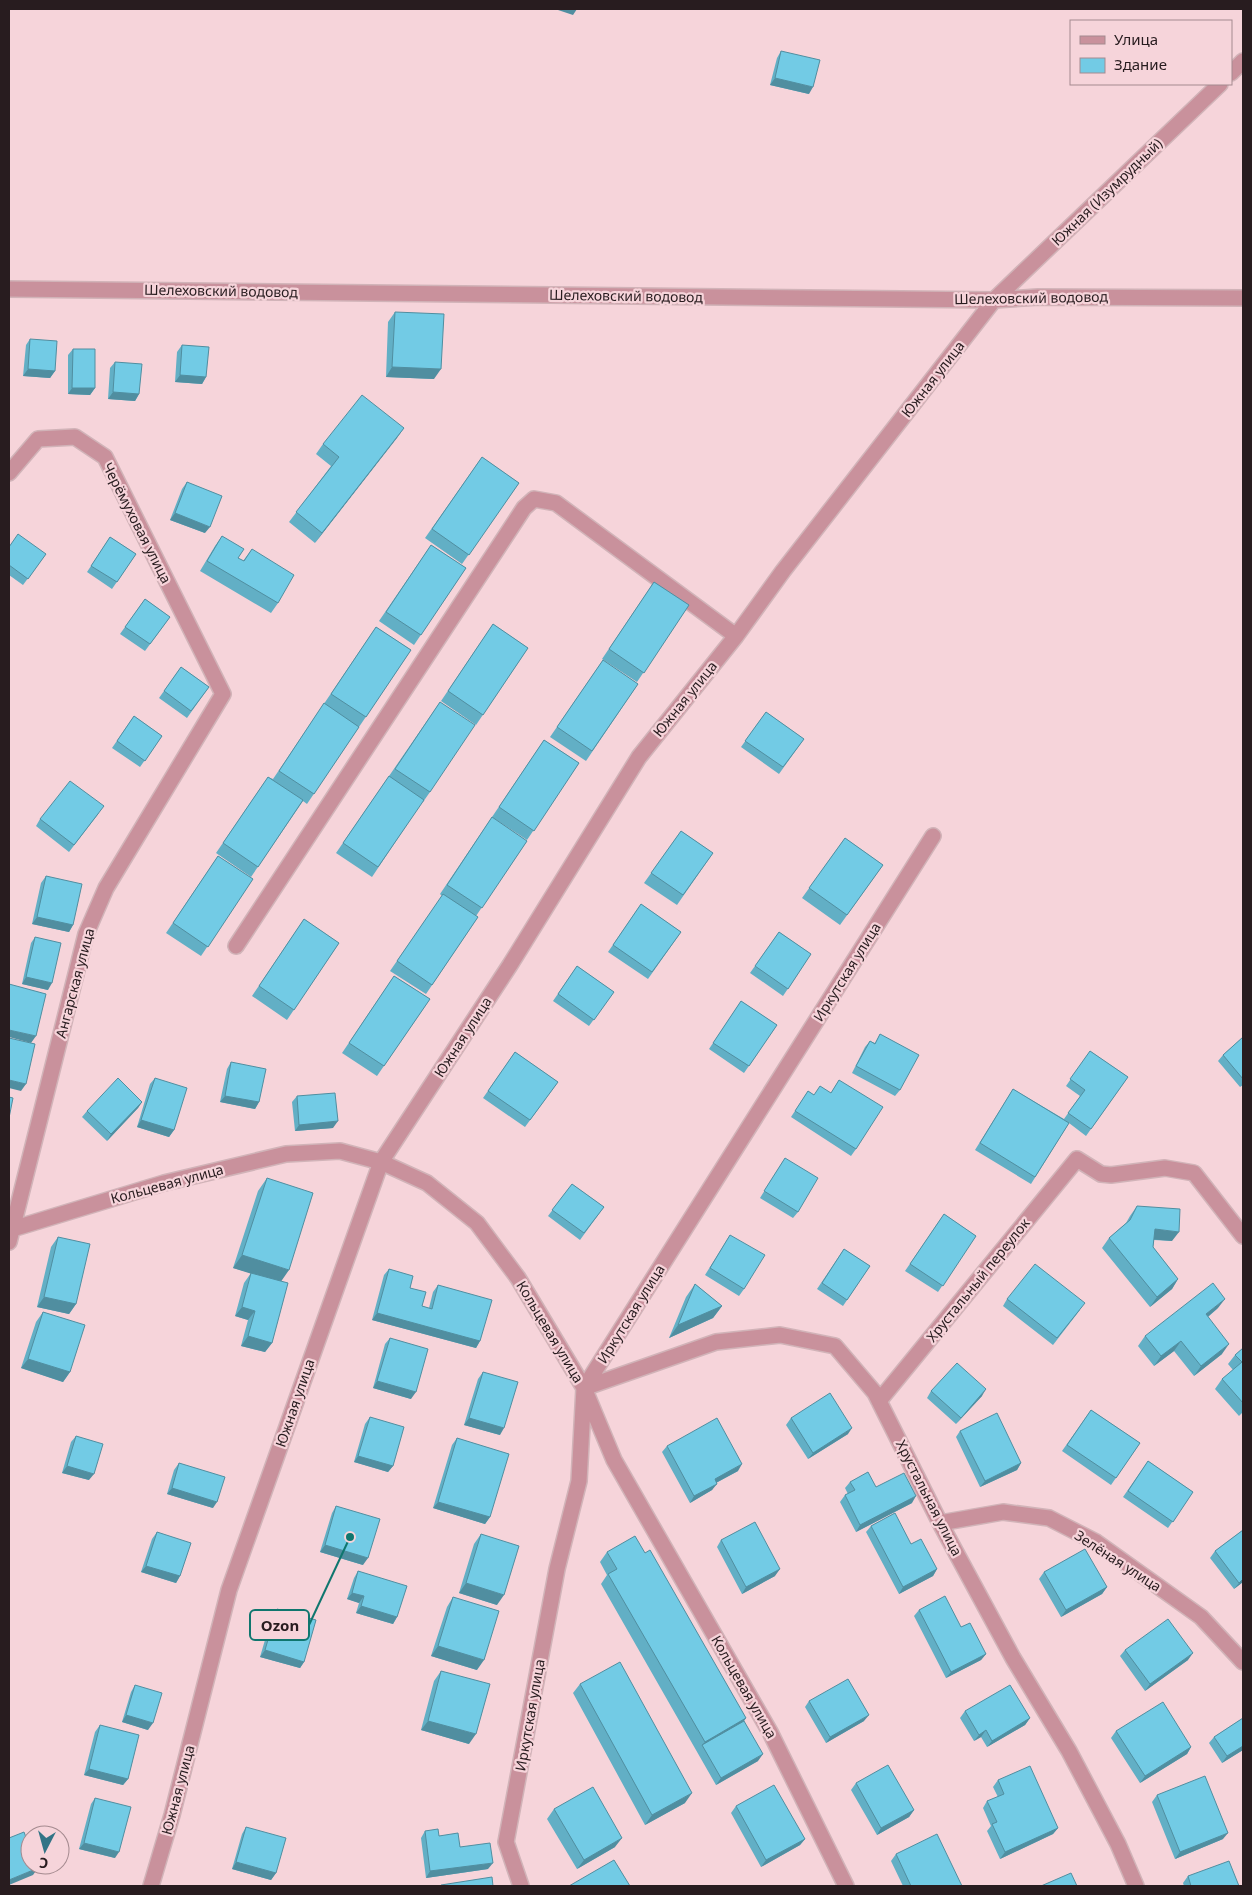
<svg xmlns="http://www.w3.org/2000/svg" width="1252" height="1895" viewBox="0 0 1252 1895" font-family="'Noto Sans',sans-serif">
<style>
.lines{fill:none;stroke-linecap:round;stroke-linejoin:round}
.minor-casing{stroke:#d1b3b8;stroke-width:18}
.minor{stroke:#c9919c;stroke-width:15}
.wall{fill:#62afc5}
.shaded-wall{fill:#508ea0}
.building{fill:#72cbe5;stroke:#508ea0}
.labels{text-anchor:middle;stroke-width:4.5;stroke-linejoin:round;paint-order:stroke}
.street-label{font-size:14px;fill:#281c1f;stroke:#f6d4da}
.leader{fill:none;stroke:#0f766e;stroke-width:2}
.callout-dot{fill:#0f766e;stroke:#f6d4da;stroke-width:2}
.callout{fill:#f6d4da;stroke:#0f766e;stroke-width:2}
.callout-label{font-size:15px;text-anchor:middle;font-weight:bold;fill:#281c1f}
</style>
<rect width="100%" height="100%" fill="#f6d4da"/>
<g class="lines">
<g class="minor-casing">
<path id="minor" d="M1231 73 1243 61
M9 289 994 300 1038 297 1243 298
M9 473 38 439 75 437 105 457 223 694 106 888 86 934 9 1242
M236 946 524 508 534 499 556 503 736 636
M9 1230 164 1183 286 1154 340 1151 381 1162 427 1183 477 1223 518 1278 584 1388 614 1460 770 1732 846 1886
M584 1388 716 1342 780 1335 835 1346 875 1393 940 1523 1013 1658 1069 1751 1118 1844 1136 1886
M879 1401 1077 1159 1101 1174 1111 1175 1165 1168 1194 1173 1243 1236
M940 1523 1003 1512 1049 1518 1096 1542 1201 1617 1243 1662
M151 1886 172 1815 229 1590 381 1162 510 965 639 757 736 636 783 571 994 300 1220 84
M521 1886 506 1842 557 1569 579 1481 584 1388 933 836"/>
</g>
<use href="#minor" class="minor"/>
</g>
<path class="wall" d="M781 51 809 94 770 85 777 58Z
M395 312 434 379 386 377 388 322Z
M30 339 55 371 50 378 23 376 26 345Z
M182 345 206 377 202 384 175 382 177 352Z
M73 349 95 388 90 395 68 394V355Z
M115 362 139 394 135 401 108 399 110 368Z
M404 428 315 543 289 522 331 466 316 454 323 444Z
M482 457 519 483 462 564 425 538Z
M187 482 205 533 170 520 182 489Z
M222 536 238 558 243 561 252 549 278 603 271 613 200 571 215 546Z
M110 537 136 554 112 589 87 572Z
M431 545 466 568 414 645 379 621Z
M9 547 46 554 23 585 9 575Z
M654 582 689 605 637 682 602 659Z
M145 599 170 617 145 651 120 634Z
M493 624 528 648 476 725 441 701Z
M376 627 411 650 307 804 303 801 251 877 216 853 268 777 273 779Z
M603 660 638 684 586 761 550 737Z
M181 667 209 687 187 718 159 698Z
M440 702 430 792 423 802H422L372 877 336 853Z
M766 712 804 739 779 774 741 747Z
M134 716 162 736 140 767 112 748Z
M544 740 579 763 527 840 492 817Z
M99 813 69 852 36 826 40 819Z
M492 817 527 841 476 916 478 917 426 994 390 971 442 896 440 894Z
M681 831 713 853 677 905 644 883Z
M845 838 883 865 840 925 802 898Z
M218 856 253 879 201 956 166 933Z
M46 876 73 925 69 932 32 924 41 883Z
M641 904 681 932 648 979 608 952Z
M304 919 339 943 287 1020 252 996Z
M779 932 811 954 783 996 750 973Z
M35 937 48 990 22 984 31 943Z
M577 966 614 992 589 1026 553 1001Z
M394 976 430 999 377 1076 342 1053Z
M741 1001 777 1025 744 1073 709 1049Z
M880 1034 900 1090 895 1096 852 1073 865 1047 870 1041 875 1043Z
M1243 1037V1085L1240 1087 1218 1061 1223 1055Z
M1090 1051 1128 1077 1086 1136 1069 1123 1031 1184 975 1150 1013 1089 1064 1119 1080 1096 1066 1086Z
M515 1052 558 1082 525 1127 483 1098Z
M231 1062 259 1102 255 1109 220 1102 227 1069Z
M155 1078 174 1130 169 1137 137 1127 150 1084Z
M839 1080 856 1149 851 1156 791 1117 808 1091 814 1095 831 1093Z
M297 1096 333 1128 295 1131 292 1102Z
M142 1102 138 1108 107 1141 82 1117 87 1111Z
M785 1158 798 1212 793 1218 760 1198Z
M267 1178 281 1281 272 1343 265 1352 241 1346 248 1320 235 1316 244 1283 251 1273 233 1268 258 1191Z
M572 1184 604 1207 580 1240 548 1216Z
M1137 1206 1172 1241 1154 1240 1153 1247 1178 1279 1172 1289 1150 1307 1102 1248 1109 1238 1126 1223 1130 1216Z
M944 1214 976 1236 938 1292 905 1271Z
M730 1235 744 1289 739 1296 705 1275Z
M58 1237 76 1304 69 1314 37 1307 51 1247Z
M844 1249 870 1266 843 1306 817 1289Z
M389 1269 410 1288 422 1306 429 1308 433 1292 438 1285 480 1341 476 1348 372 1320 384 1275Z
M695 1284 722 1306 713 1318 669 1338 686 1297Z
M1007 1299 1080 1310 1053 1345 1003 1306Z
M1218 1308 1208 1317 1222 1354 1194 1376 1174 1351 1154 1366 1138 1346 1145 1336Z
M43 1312 70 1372 63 1382 21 1368 36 1322Z
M390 1338 411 1399 373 1388 385 1344Z
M1243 1348V1412L1239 1416 1215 1389 1222 1379 1233 1370 1228 1364 1235 1355Z
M483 1372 500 1435 464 1425 478 1379Z
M931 1391 982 1396 956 1424 927 1398Z
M1091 1410 1140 1443 1111 1485 1062 1451Z
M370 1417 393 1466 388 1472 354 1462 365 1424Z
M791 1418 848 1434 808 1459 786 1425Z
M960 1431 1021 1463 1017 1470 980 1487 956 1437Z
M76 1436 89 1480 62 1473 71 1442Z
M457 1438 490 1517 485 1524 433 1508 452 1445Z
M667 1446 738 1471 716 1483 712 1490 690 1503 662 1452Z
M1148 1461 1193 1492 1168 1528 1123 1497Z
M179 1463 213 1508 167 1494 174 1470Z
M850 1482 912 1503 856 1532 840 1502 845 1495 848 1494 845 1488Z
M336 1506 363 1565 320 1552 332 1513Z
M871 1526 911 1544 937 1569 933 1576 899 1594 866 1532Z
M1243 1530V1582L1234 1589 1210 1558 1215 1551Z
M157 1532 180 1576 176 1583 141 1572 152 1539Z
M481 1534 497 1605 459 1593 474 1544Z
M721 1540 775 1576 742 1594 717 1547Z
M607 1552 746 1718 744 1721 758 1761 716 1785 601 1584 607 1575 600 1562Z
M358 1571 397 1617 393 1624 356 1613 359 1603 347 1599 354 1578Z
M1044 1572 1107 1587 1102 1594 1061 1617 1039 1579Z
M453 1597 477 1670 431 1656 447 1607Z
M277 1609 304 1662 300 1668 260 1657 272 1616Z
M919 1610 961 1627 986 1654 981 1660 946 1678 914 1616Z
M1125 1650 1188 1660 1145 1691 1120 1656Z
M441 1671 469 1744 421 1730 434 1681Z
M580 1684 685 1803 645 1825 573 1693Z
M135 1685 148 1730 122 1722 131 1692Z
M809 1701 864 1721 826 1743 805 1707Z
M965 1711 1030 1718 1025 1725 987 1747 981 1737 974 1741 960 1718Z
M1243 1718V1750L1222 1763 1209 1743 1214 1737Z
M100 1725 128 1779 123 1785 84 1775 95 1732Z
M1116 1731 1191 1747 1187 1754 1140 1783 1111 1738Z
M998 1780 1058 1828 1053 1834 1000 1859 987 1831 991 1826 983 1808 987 1801 998 1797 993 1787Z
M856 1783 914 1810 909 1817 877 1835 851 1790Z
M1157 1795 1223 1839 1175 1859 1152 1802Z
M95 1798 115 1858 79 1849 91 1804Z
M736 1806 805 1839 800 1845 761 1867 731 1813Z
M554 1809 615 1847 577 1869 547 1819Z
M246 1827 276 1873 271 1880 232 1869 242 1834Z
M425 1831 439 1836 460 1847 488 1869 426 1878 421 1838Z
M896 1854 962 1886H903L891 1861Z
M1188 1876 1239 1886H1184L1183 1883Z"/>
<path class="shaded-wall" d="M555 9H577L573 15Z
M775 78 813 87 809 94 770 85Z
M392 367 441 369 434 379 386 377Z
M28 369 55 371 50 378 23 376Z
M180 375 206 377 202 384 175 382Z
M72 388H95L90 395 68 394Z
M113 392 139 394 135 401 108 399Z
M404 428 397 438 315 543 322 533Z
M175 513 210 527 205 533 170 520Z
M37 917 73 925 69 932 32 924Z
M26 977 52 983 48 990 22 984Z
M9 1030 36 1036 31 1043 9 1037Z
M9 1080 26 1084 21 1091 9 1088Z
M225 1096 259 1102 255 1109 220 1102Z
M142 1102 138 1108 107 1141 111 1134Z
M141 1120 174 1130 169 1137 137 1127Z
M338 1121 333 1128 295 1131 299 1125Z
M1155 1229 1179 1232 1172 1241 1148 1239Z
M242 1255 289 1270 280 1283 233 1268Z
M1178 1279 1172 1289 1150 1307 1157 1297Z
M44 1297 76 1304 69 1314 37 1307Z
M1225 1299 1218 1308 1199 1324 1206 1314Z
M722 1306 713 1318 669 1338 678 1325Z
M242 1307 255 1311 248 1320 235 1316Z
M377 1313 480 1341 476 1348 372 1320Z
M248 1336 272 1343 265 1352 241 1346Z
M1181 1341 1174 1351 1154 1366 1161 1356Z
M1229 1344 1222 1354 1194 1376 1201 1366Z
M28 1359 70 1372 63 1382 21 1368Z
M377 1381 416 1392 411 1399 373 1388Z
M986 1389 982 1396 956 1424 961 1418Z
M469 1418 504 1428 500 1435 464 1425Z
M852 1428 848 1434 808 1459 813 1453Z
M358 1456 393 1466 388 1472 354 1462Z
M1021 1463 1017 1470 980 1487 985 1481Z
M742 1464 738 1471 710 1486 715 1479Z
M67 1466 94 1474 89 1480 62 1473Z
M717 1484 712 1490 690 1503 694 1496Z
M172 1488 217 1502 213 1508 167 1494Z
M916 1496 912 1503 856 1532 860 1525Z
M438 1502 490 1517 485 1524 433 1508Z
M325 1545 368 1558 363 1565 320 1552Z
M146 1566 180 1576 176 1583 141 1572Z
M780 1569 775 1576 742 1594 746 1587Z
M937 1569 933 1576 899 1594 903 1587Z
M1243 1579V1582L1234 1589 1239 1583Z
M466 1583 504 1595 497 1605 459 1593Z
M1107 1587 1102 1594 1061 1617 1066 1610Z
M352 1593 364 1596 359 1603 347 1599Z
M361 1606 397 1617 393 1624 356 1613Z
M438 1646 484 1660 477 1670 431 1656Z
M265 1650 304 1662 300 1668 260 1657Z
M1193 1653 1188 1660 1145 1691 1150 1684Z
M986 1654 981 1660 946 1678 951 1672Z
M126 1715 153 1723 148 1730 122 1722Z
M869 1715 864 1721 826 1743 830 1737Z
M746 1718 739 1728 702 1745 705 1742Z
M1030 1718 1025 1725 987 1747 992 1741Z
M428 1721 476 1734 469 1744 421 1730Z
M986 1730 981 1737 974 1741 979 1735Z
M1243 1746V1750L1222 1763 1227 1756Z
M1191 1747 1187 1754 1140 1783 1145 1776Z
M763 1754 758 1761 716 1785 721 1778Z
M89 1769 128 1779 123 1785 84 1775Z
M692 1793 685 1803 645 1825 652 1815Z
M914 1810 909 1817 877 1835 881 1828Z
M1058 1828 1053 1834 1000 1859 1005 1852Z
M1228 1833 1223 1839 1175 1859 1180 1852Z
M622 1838 615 1847 577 1869 584 1860Z
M805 1839 800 1845 761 1867 766 1860Z
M84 1843 119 1852 115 1858 79 1849Z
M236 1862 276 1873 271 1880 232 1869Z
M493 1863 488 1869 426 1878 430 1871Z
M38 1868 33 1875 9 1885V1880Z"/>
<path class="building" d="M781 51 820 60 813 87 775 78Z
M395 312 444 314 441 369 392 367Z
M30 339 57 341 55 371 28 369Z
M182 345 209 347 206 377 180 375Z
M73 349H95V388H72Z
M115 362 142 364 139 394 113 392Z
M362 395 404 428 322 533 296 512 339 457 323 444Z
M482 457 519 483 469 555 432 529Z
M187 482 222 496 210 527 175 513Z
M18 534 46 554 28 579 9 565V547Z
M222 536 244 549 238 558 244 561 252 549 294 575 278 603 207 561Z
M110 537 136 554 117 582 91 566Z
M431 545 466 568 421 635 386 612Z
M654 582 689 605 644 673 609 649Z
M145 599 170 617 150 644 125 627Z
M493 624 528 648 483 715 448 691Z
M376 627 411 650 366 717 331 694Z
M603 660 638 684 592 751 557 727Z
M181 667 209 687 191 711 164 691Z
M440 702 475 725 430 792 395 769Z
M324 703 359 727 314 794 279 771Z
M766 712 804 739 783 767 745 741Z
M134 716 162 736 145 761 117 741Z
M544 740 579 763 534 831 499 807Z
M389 776 424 800 378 867 343 843Z
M268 777 303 800 258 867 223 843Z
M70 781 104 806 74 845 40 819Z
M492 817 527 841 482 908 447 885Z
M681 831 713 853 683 895 651 873Z
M845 838 883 865 847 915 809 888Z
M218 856 253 879 208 947 173 923Z
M46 876 82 884 73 925 37 917Z
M443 894 478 917 432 985 397 961Z
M641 904 681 932 652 972 613 945Z
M304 919 339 943 294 1010 259 986Z
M779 932 811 954 788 989 755 966Z
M35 937 61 943 52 983 26 977Z
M577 966 614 992 594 1020 558 994Z
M394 976 430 999 384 1066 349 1043Z
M9 984 46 994 36 1036 9 1030Z
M741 1001 777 1025 749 1066 713 1043Z
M880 1034 919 1055 900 1090 856 1066 870 1041 875 1044Z
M1243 1037V1079L1223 1055Z
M9 1038 35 1044 26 1084 9 1080Z
M1090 1051 1128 1077 1091 1129 1068 1113 1085 1090 1070 1079Z
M515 1052 558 1082 530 1120 488 1091Z
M231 1062 266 1069 259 1102 225 1096Z
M118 1078 142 1102 111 1134 87 1111Z
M155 1078 187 1088 174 1130 141 1120Z
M839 1080 883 1107 856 1149 795 1111 808 1091 814 1095 820 1086 831 1093Z
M1013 1089 1069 1123 1035 1177 980 1143Z
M335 1093 338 1121 299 1125 297 1096Z
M9 1097 13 1098 9 1118Z
M785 1158 818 1178 798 1212 764 1191Z
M267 1178 313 1193 289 1270 242 1255Z
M572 1184 604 1207 584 1233 552 1210Z
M1137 1206 1180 1209 1179 1232 1155 1229 1153 1247 1178 1279 1157 1297 1109 1238 1130 1220Z
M944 1214 976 1236 943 1286 910 1264Z
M730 1235 765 1255 744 1289 710 1268Z
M58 1237 90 1244 76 1304 44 1297Z
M844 1249 870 1266 847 1300 822 1283Z
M1035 1264 1085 1303 1057 1338 1007 1299Z
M389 1269 413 1276 410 1288 426 1292 422 1306 432 1309 438 1285 492 1300 480 1341 377 1313Z
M251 1273 288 1283 272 1343 248 1336 255 1311 242 1307Z
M1213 1283 1225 1299 1206 1314 1229 1344 1201 1366 1181 1341 1161 1356 1145 1336Z
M695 1284 722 1306 678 1325Z
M43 1312 85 1325 70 1372 28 1359Z
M390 1338 428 1349 416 1392 377 1381Z
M1243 1348V1403L1222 1379 1242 1362 1235 1355Z
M957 1363 986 1389 961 1418 931 1391Z
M483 1372 518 1382 504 1428 469 1418Z
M830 1393 852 1428 813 1453 791 1418Z
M1091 1410 1140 1443 1116 1478 1067 1445Z
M997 1413 1021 1463 985 1481 960 1431Z
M370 1417 404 1427 393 1466 358 1456Z
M717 1418 742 1464 715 1479 717 1484 694 1496 667 1446Z
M76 1436 103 1444 94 1474 67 1466Z
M457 1438 509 1454 490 1517 438 1502Z
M1148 1461 1193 1492 1173 1522 1128 1491Z
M179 1463 225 1477 217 1502 172 1488Z
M868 1472 876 1487 904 1473 916 1496 860 1525 845 1495 855 1490 850 1482Z
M336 1506 380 1519 368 1558 325 1545Z
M895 1513 911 1544 921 1539 937 1569 903 1587 871 1526Z
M755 1522 780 1569 746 1587 721 1540Z
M1243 1530V1579L1239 1583 1215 1551Z
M157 1532 191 1543 180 1576 146 1566Z
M481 1534 519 1546 504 1595 466 1583Z
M635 1536 645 1553 650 1550 746 1718 705 1742 608 1574 617 1569 607 1552Z
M1085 1549 1107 1587 1066 1610 1044 1572Z
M358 1571 407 1586 397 1617 361 1606 364 1596 352 1593Z
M945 1596 961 1627 970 1623 986 1654 951 1672 919 1610Z
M453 1597 499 1611 484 1660 438 1646Z
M277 1609 316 1620 304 1662 265 1650Z
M1168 1619 1193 1653 1150 1684 1125 1650Z
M620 1662 692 1793 652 1815 580 1684Z
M441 1671 490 1684 476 1734 428 1721Z
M848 1679 869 1715 830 1737 809 1701Z
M135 1685 162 1693 153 1723 126 1715Z
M1010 1685 1030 1718 992 1741 986 1730 979 1735 965 1711Z
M1163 1702 1191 1747 1145 1776 1116 1731Z
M1243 1718V1746L1227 1756 1214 1737Z
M744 1721 763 1754 721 1778 702 1745Z
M100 1725 139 1735 128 1779 89 1769Z
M888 1765 914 1810 881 1828 856 1783Z
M1030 1766 1058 1828 1005 1852 992 1824 997 1822 987 1801 1004 1794 998 1780Z
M1205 1776 1228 1833 1180 1852 1157 1795Z
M774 1785 805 1839 766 1860 736 1806Z
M593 1787 622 1838 584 1860 554 1809Z
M95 1798 131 1807 119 1852 84 1843Z
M246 1827 286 1838 276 1873 236 1862Z
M438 1829 439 1836 458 1833 460 1847 490 1843 493 1863 430 1871 425 1831Z
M24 1832 30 1848V1865H37L38 1868 9 1880V1838Z
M937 1834 962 1886H911L896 1854Z
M614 1860 630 1886H569Z
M1229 1861 1239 1886H1191L1188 1876Z
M1071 1873 1077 1886H1041Z
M492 1877 493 1886H441V1885Z"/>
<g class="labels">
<g class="street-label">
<text transform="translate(1107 192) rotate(-44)" y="5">Южная (Изумрудный)</text>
<text transform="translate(221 291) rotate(1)" y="5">Шелеховский водовод</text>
<text transform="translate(626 296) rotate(1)" y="5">Шелеховский водовод</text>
<text transform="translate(1031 298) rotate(-1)" y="5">Шелеховский водовод</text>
<text transform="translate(933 379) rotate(-52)" y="5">Южная улица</text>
<text transform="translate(137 523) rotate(63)" y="5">Черёмуховая улица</text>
<text transform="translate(685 699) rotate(-51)" y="5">Южная улица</text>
<text transform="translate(847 972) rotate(-58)" y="5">Иркутская улица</text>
<text transform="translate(75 983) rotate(-75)" y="5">Ангарская улица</text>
<text transform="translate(463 1037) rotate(-57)" y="5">Южная улица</text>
<text transform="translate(167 1184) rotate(-15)" y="5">Кольцевая улица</text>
<text transform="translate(978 1280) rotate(-51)" y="5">Хрустальный переулок</text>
<text transform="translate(631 1314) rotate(-58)" y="5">Иркутская улица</text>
<text transform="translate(550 1332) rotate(59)" y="5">Кольцевая улица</text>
<text transform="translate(295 1403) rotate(-71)" y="5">Южная улица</text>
<text transform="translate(929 1498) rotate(63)" y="5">Хрустальная улица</text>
<text transform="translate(1118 1561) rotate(33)" y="5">Зелёная улица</text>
<text transform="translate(744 1687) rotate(60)" y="5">Кольцевая улица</text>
<text transform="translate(530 1715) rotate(-80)" y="5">Иркутская улица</text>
<text transform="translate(178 1790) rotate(-75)" y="5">Южная улица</text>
</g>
</g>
<path class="leader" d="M350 1537L309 1625"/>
<circle class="callout-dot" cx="350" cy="1537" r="5"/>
<rect class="callout" x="250" y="1610" width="59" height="30" rx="5"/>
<g class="callout-label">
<text x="280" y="1631">Ozon</text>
</g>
<rect width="1252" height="1895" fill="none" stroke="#281c1f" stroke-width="20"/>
<rect x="1070" y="20" width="162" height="65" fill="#f6d4da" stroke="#a48a8f"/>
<rect x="1080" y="36" width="25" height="8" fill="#c9919c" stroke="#a48a8f"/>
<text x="1114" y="45" font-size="15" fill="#281c1f">Улица</text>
<rect x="1080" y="58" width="25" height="15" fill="#72cbe5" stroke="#a48a8f"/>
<text x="1114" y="70" font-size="15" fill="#281c1f">Здание</text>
<g transform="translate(45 1850) rotate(186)"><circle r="24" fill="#f6d4da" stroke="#a48a8f"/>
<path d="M0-4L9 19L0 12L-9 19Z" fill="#327486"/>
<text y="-8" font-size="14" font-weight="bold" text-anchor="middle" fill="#281c1f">С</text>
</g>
</svg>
